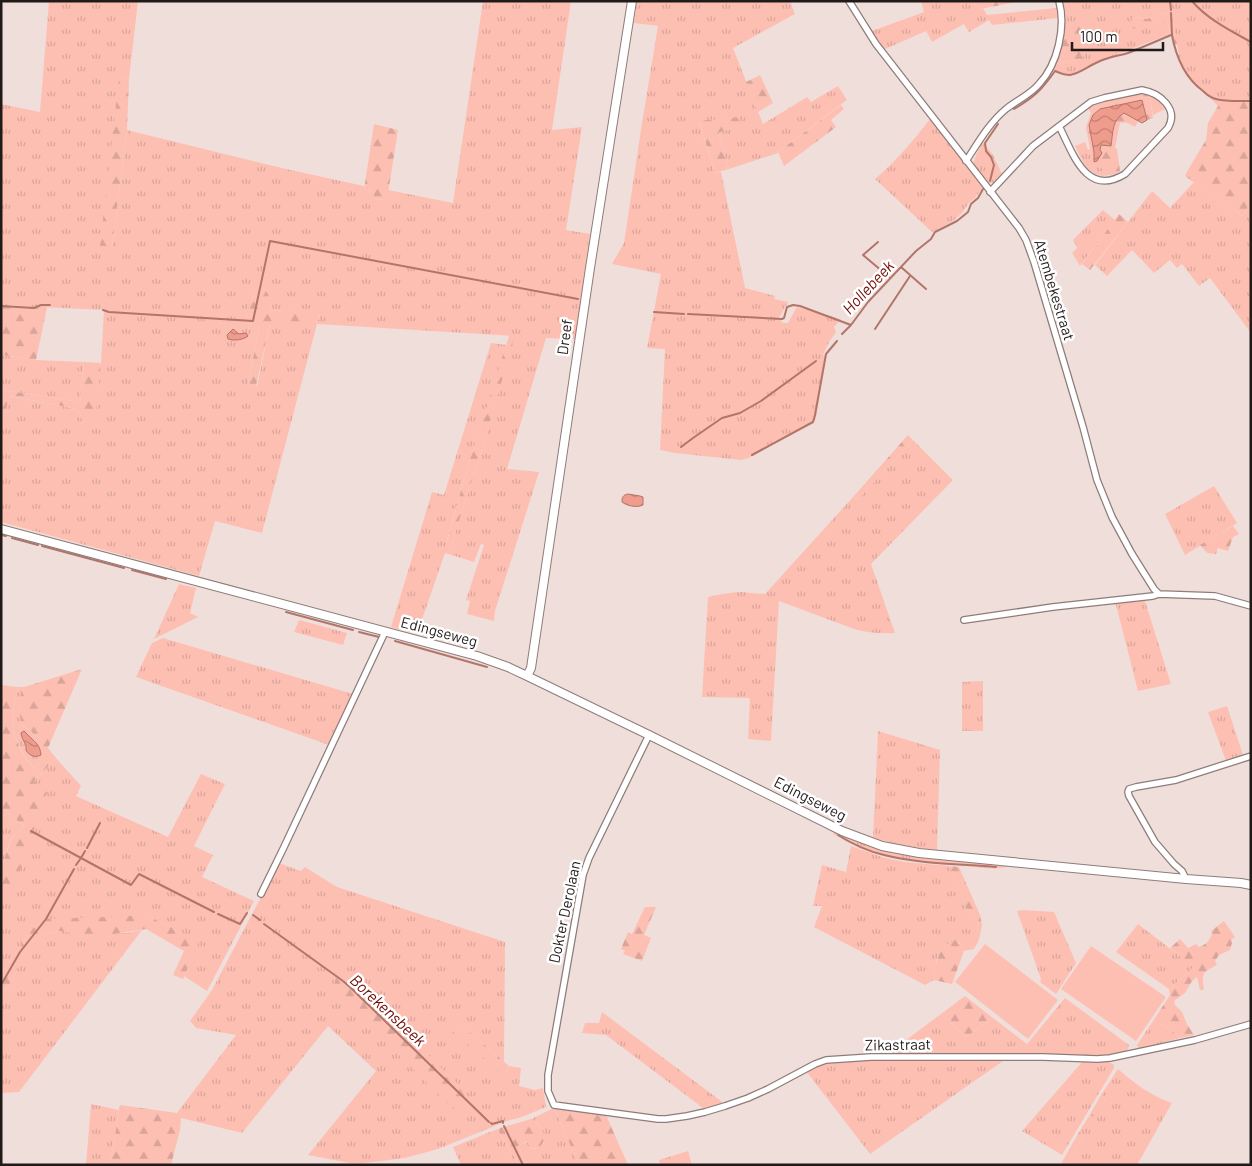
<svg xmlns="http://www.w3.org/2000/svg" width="1252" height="1166" viewBox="0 0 1252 1166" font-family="Barlow,sans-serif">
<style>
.grass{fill:url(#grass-tufts);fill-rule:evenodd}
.forest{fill:url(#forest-firs)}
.park{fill:#febfb3}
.water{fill:url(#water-waves);stroke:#b2756a}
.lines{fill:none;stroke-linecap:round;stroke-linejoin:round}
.stream{stroke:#b2756a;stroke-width:2}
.street-casing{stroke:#8d7d7a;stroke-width:8}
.secondary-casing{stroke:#8d7d7a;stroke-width:10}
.street{stroke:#fff;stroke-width:5.5}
.secondary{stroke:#fff;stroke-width:8}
.labels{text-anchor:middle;stroke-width:5;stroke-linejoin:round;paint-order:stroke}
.street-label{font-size:15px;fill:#201a19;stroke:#fff}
.water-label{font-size:16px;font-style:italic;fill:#710c03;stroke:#fff}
</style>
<defs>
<pattern id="grass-tufts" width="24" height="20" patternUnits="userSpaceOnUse" patternTransform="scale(1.25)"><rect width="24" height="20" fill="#febfb3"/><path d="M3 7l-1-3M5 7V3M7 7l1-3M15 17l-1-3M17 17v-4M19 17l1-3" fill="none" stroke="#d9a499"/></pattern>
<pattern id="forest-firs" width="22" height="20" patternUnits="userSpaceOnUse" patternTransform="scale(1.25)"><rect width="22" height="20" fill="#febfb3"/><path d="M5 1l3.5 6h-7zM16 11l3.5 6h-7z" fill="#d9a499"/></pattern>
<pattern id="water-waves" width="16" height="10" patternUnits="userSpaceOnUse" patternTransform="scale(1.25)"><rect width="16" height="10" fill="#f09c8d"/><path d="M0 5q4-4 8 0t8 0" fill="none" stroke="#c27e72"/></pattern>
</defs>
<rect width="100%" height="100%" fill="#f0dedb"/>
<path class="grass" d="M49 1H138L129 79 119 78 112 247 127 130 286 169 364 186V189L374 192 373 199 387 200 388 190 453 203 483 1H571L552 130 582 127 566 230 590 234 575 339 546 338 507 469 539 472 495 611 494 621 467 614 470 601 466 600 484 545 481 544 474 562 445 553 417 634 391 627 432 492 444 495 491 343 507 345 466 472 446 544 451 546 481 452 514 336 317 324 262 533 215 521 199 576 1 522V423L9 396 77 409 84 423H94L101 363 104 310 1 305V104L40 112ZM267 291 272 310 320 314 317 324H270L257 386 248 385 259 326 247 317 253 296Z
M637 1H790L795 14 733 48 763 124 807 97 811 102 838 86 847 100 778 152V153L729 169 718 133 740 125 738 117 699 122 715 173 721 172 745 288 775 296 774 299 788 302 779 318 783 323H788L797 307 841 319 834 327 836 332 829 342 823 355 826 357 816 418 815 421 749 458 741 460 675 453 660 450 665 349 647 348 661 274 612 264 624 243 642 123 658 26 634 23Z
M921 1H972L975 5 980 9 983 8 987 15 1057 8 1058 18 992 25 989 20 969 32 964 24 932 42 926 31 883 50 872 31 924 12Z
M1063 1H1251V101H1221L1218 106 1186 73 1180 61 1171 11 1147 19 1136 17 1132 19 1160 21 1167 19 1170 34 1090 65 1071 75 1052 70 1055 64 1083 59 1084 36 1099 26H1065V10Z
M1141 93 1142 100 1133 103 1091 140 1094 152V164L1103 169V176C1086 173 1082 160 1075 146L1085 142 1088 150 1090 149 1086 127 1091 113 1088 108 1093 104 1099 102Z
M1148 95C1156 96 1162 103 1167 108L1153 115 1150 98Z
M930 119 983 187 975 198 968 204 962 213 953 221 932 232 875 179C896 161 913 141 930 119Z
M983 142 993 155 1002 174 994 183H989L973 165 976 155Z
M1194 182 1242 216 1251 203V333L1210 278 1199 286 1182 264 1177 268 1170 260 1154 273 1132 250 1107 276 1095 265 1152 191 1170 208Z
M1103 210 1115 220 1080 266 1072 253 1077 248 1073 240Z
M1 355 36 360 84 362 80 402 3 390 1 397Z
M913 440 953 480 871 564 895 633C881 634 868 633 854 629L779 601 771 741 748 739 750 698 702 697 708 597C720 594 732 592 744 592 751 593 758 594 765 594L853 497 857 500Z
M1214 486 1237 523 1185 555 1165 514Z
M179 584 196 588 190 613 198 617 154 639Z
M1144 598 1171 684 1138 691 1115 601Z
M299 620 347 633 343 645 294 632Z
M163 638 353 694 329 745 136 677 152 643Z
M983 681V731H962V682Z
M18 687H24C18 700 19 713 23 727L28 729 41 739 46 752 41 755C40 744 32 741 27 733 25 743 24 751 35 757L39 756 36 759 39 764 34 768C10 740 10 721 18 687Z
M1227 706 1243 755 1226 761 1208 712Z
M878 731 940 750 937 850C915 848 895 844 873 838Z
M56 758 81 786 76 796 168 837 201 774 225 784 194 846 213 855 202 877 254 901 207 991 184 976 198 941 150 917 32 929 1 974V884L2 886 11 887 34 781Z
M1 807 24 826 15 834 11 839 1 867Z
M834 832H836L866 845 901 854 1008 865 1009 866C996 871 980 867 967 866 940 863 912 862 886 856 867 852 849 843 833 834Z
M851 846 885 858 905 862 950 866 972 919H978L977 935 979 940 974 949 964 951 959 942 937 957 934 980 925 985 814 927 822 906H813L822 865 846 872Z
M279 863 301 871 305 867 337 887 505 942 504 1062 458 1022 506 1072 509 1066 521 1068 519 1086 535 1090 543 1088 546 1107 522 1117 507 1121 438 1149 405 1158 364 1163H349L308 1155 376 1071 328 1026 242 1133 181 1118V1116L177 1113 236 1035 196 1028 190 1021 212 990Z
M1023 910 1054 912 1076 963 1056 994 1040 982 1041 979 1017 911Z
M1138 924 1194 967 1187 974 1169 989 1116 952Z
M142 930 19 1092 1 1093V996L12 981 23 955 33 941 42 935 60 931 127 933Z
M1065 998 1129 1045 1128 1049 1126 1052 1099 1057 886 1055 941 1014 966 1037 993 1018 1027 1044Z
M602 1012 725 1104 707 1111 606 1035 582 1033 585 1023H599Z
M1153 1021 1171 1030 1180 1038 1139 1049 1137 1045Z
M1006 1059 870 1154 806 1071 825 1062 857 1060Z
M1083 1061 1109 1062 1114 1065V1068L1062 1155 1022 1131Z
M1118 1069C1134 1083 1151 1096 1172 1103L1137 1165H1061L1062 1162 1065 1163 1069 1161 1083 1135 1079 1132 1089 1116 1090 1117 1105 1100 1104 1097 1101 1095Z
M91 1104 119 1110 110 1165H86Z
M554 1108 579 1165H527L518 1146 528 1141 529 1146 532 1149H535L544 1143C543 1132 542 1124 531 1119Z
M500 1128 499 1132 519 1165H461L453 1147Z
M688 1151 692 1165H660L659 1160Z"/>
<path class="forest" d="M972 1H1022L980 9 975 5Z
M1171 11 1177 44 1173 45 1167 20 1136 29 1131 27 1130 24 1132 19 1136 17 1147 19Z
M1065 26H1100C1098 35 1093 36 1084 37L1083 59 1055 64 1063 40Z
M760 75 773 103 758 112 746 82Z
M119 78 129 79 127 130 112 247 100 246Z
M1141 93 1148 95 1150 98 1153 118 1147 120Z
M1221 101H1251V203L1242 216 1185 176 1189 168 1206 140 1208 123Z
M841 105 844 109 831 120 836 127 784 166 778 152Z
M1124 113 1138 121 1136 126C1130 127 1130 121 1120 123L1115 148 1117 149 1120 171 1116 174 1103 176V169L1094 164V162L1097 161 1101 145H1111C1113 132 1112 120 1124 113Z
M738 117 741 125 718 133 729 169 715 173 699 121Z
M374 124 398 130 387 200 373 199 374 192 364 189Z
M1119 214 1128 222 1090 270 1082 264Z
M260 288C270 289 270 302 272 310L320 313 317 324H270L256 386 248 385 259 327 248 322C245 310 252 297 260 288Z
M1 305 47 307 36 360 1 355Z
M509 336H515L481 452 451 546 446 545 466 472Z
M84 362 101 363 95 423H84L77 409 10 396 1 423V397L3 390 80 402Z
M908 435 913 440 857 500 853 497Z
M1233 526 1239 534 1233 537 1228 551 1218 548 1216 554 1207 553 1200 545Z
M82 669 48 748 56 758 34 781 47 792 17 879 11 887 4 888 2 886 1 884V867L11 840 15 834 24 826 1 807V685L18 687C10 720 10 742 34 768L39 764 36 759 41 755 45 752 41 739 28 729 23 727C18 714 18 699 24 687Z
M950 866 959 867 980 915 982 925 979 940 977 935 978 920H972Z
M645 907H656L644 935 651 938 642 961 623 954 625 951 621 949 628 932 632 934Z
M131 916 150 917 199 941 183 979 173 975 184 951 146 929 96 937 60 931 42 935 33 941 23 955 12 981 1 996V974L32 929 48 919Z
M1224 921 1235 937 1231 940 1232 943 1230 950 1219 955 1215 961 1217 965C1203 972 1201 973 1204 989L1200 990 1197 977 1192 981 1185 993 1174 1001 1175 1005 1182 1012 1187 1024 1194 1035 1180 1038 1171 1030 1153 1021 1170 995 1169 989 1187 974 1193 967 1170 948 1180 939 1188 948 1196 944 1199 947C1206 945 1209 941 1212 934L1211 931Z
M955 940 962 946 964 951 952 984 934 980C936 963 937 946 955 940Z
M345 973 464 1090 469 1100 465 1109 459 1110 450 1106 335 991V981L338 976Z
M965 996 993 1018 966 1037 941 1014Z
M458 1022 509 1066 506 1072 501 1073 452 1031 449 1028 451 1024Z
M1101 1095 1103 1096 1105 1100C1101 1107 1098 1119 1089 1116Z
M120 1105 177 1113 181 1116 180 1130 171 1165H110Z
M562 1107 606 1115 628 1165H579L554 1108Z
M531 1119C545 1126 552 1146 532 1149L529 1146 527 1141 518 1146 527 1165H519L499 1132 500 1128Z
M1079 1132 1083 1135 1069 1161 1065 1163 1062 1162Z"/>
<path class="park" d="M985 944 1058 1000 1028 1039 955 982Z
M1091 946 1166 997 1136 1041 1061 989Z"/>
<path class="water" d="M1142 100 1147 120 1142 123 1124 113C1112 120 1113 132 1111 146L1101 145 1100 150 1102 153 1097 161 1094 162V152L1089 125 1093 115 1100 109Z
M233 329 239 334 246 333 248 336C243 340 234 341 228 339L227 335Z
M628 494 640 496 643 497V505C637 508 627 506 622 502 622 497 623 495 628 494Z
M24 731C26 733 28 735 30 737 36 743 40 745 41 755 36 758 29 756 26 750 26 748 26 747 26 745 24 741 22 739 21 733Z"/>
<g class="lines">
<path class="stream" d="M1170 1 1171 10
M1192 1C1207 19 1231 31 1251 42
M1171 13 1172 35
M1014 109C1034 97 1041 91 1055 71 1060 73 1064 75 1070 75 1081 73 1088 66 1098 62 1108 57 1118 56 1128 53 1143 47 1157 41 1171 35H1172C1176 57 1184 77 1203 91 1207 95 1211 98 1216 99 1227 102 1240 101 1251 101
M990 181 994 165 991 157 986 151 985 143 998 124
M878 242 863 255 889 277
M901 267 926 289
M1 306 34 308 41 305H50
M103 310 109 312 253 321 270 241 578 299
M654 312 684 314
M688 314 782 319 784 318 787 307 793 305 800 306 851 325 868 302 916 251 931 239 935 232 957 221 968 212 971 204 978 198 983 189
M875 329 910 276
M842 334 851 325
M681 447 693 438 722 418 740 413 761 401 816 361
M752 455 813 422 815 415 826 354 837 341
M1 535 6 536
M12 538 38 545
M42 546 124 568
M132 570 166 579
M286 612 353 630
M359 632 379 637
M395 641 487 667
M31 831 81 858 85 851
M838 835C852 844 867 851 884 855 920 864 959 864 996 867
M87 848 100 823
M76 865 81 858 131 885 139 874 214 912
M218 914 240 924 247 913
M253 915 260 920
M264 924 343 981 351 988 489 1122
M1 985 20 952 46 919 74 869
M491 1123 492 1124 503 1121V1123
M504 1126 523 1165"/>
<g class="street-casing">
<path id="street" d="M849 1 876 44 1019 228 1026 240 1034 262 1083 427 1097 480 1112 517 1132 554 1154 589 1159 594
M966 161C978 143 989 123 1006 109 1017 100 1030 95 1039 84 1058 64 1066 27 1059 1
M990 192 1033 146 1091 102 1104 98 1142 90C1160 93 1179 109 1168 128L1125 174C1086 198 1073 153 1059 126
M964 620 1053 607 1153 596 1159 594 1215 596 1251 606
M649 735 589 858 583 875 548 1075V1091L554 1105 658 1119H666L687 1116 705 1112 725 1106 748 1098 768 1089 815 1064 826 1060 871 1057H1043L1097 1059 1110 1058 1195 1040 1251 1024
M1186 879 1182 871 1174 864 1155 842 1129 796 1128 792 1129 789 1136 787 1176 780 1251 756
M261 894 284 847 385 632"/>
</g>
<g class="secondary-casing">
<path id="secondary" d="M1 529 477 656 508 667 527 676 649 735 842 831 882 846 919 853 1186 879 1241 883 1251 885
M527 676 531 668 590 268 632 1"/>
</g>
<use href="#street" class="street"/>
<use href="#secondary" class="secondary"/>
</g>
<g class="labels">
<g class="street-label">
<text transform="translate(1054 290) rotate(73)" y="5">Atembekestraat</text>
<text transform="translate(565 337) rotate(-82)" y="5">Dreef</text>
<text transform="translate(439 632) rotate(15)" y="5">Edingseweg</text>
<text transform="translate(810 799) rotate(27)" y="5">Edingseweg</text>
<text transform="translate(565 912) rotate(-78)" y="5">Dokter Derolaan</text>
<text transform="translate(898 1045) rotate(-1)" y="5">Zikastraat</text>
</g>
<g class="water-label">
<text transform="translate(868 287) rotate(-47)" y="6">Hollebeek</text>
<text transform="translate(388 1010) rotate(43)" y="6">Borekensbeek</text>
</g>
</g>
<rect width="1252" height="1166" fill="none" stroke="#201a19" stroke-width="5"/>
<path d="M1072 42v8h91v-8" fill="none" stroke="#201a19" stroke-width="2.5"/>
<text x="1080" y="42" font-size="15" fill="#201a19" stroke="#ffffff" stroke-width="4" paint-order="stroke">100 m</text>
</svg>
